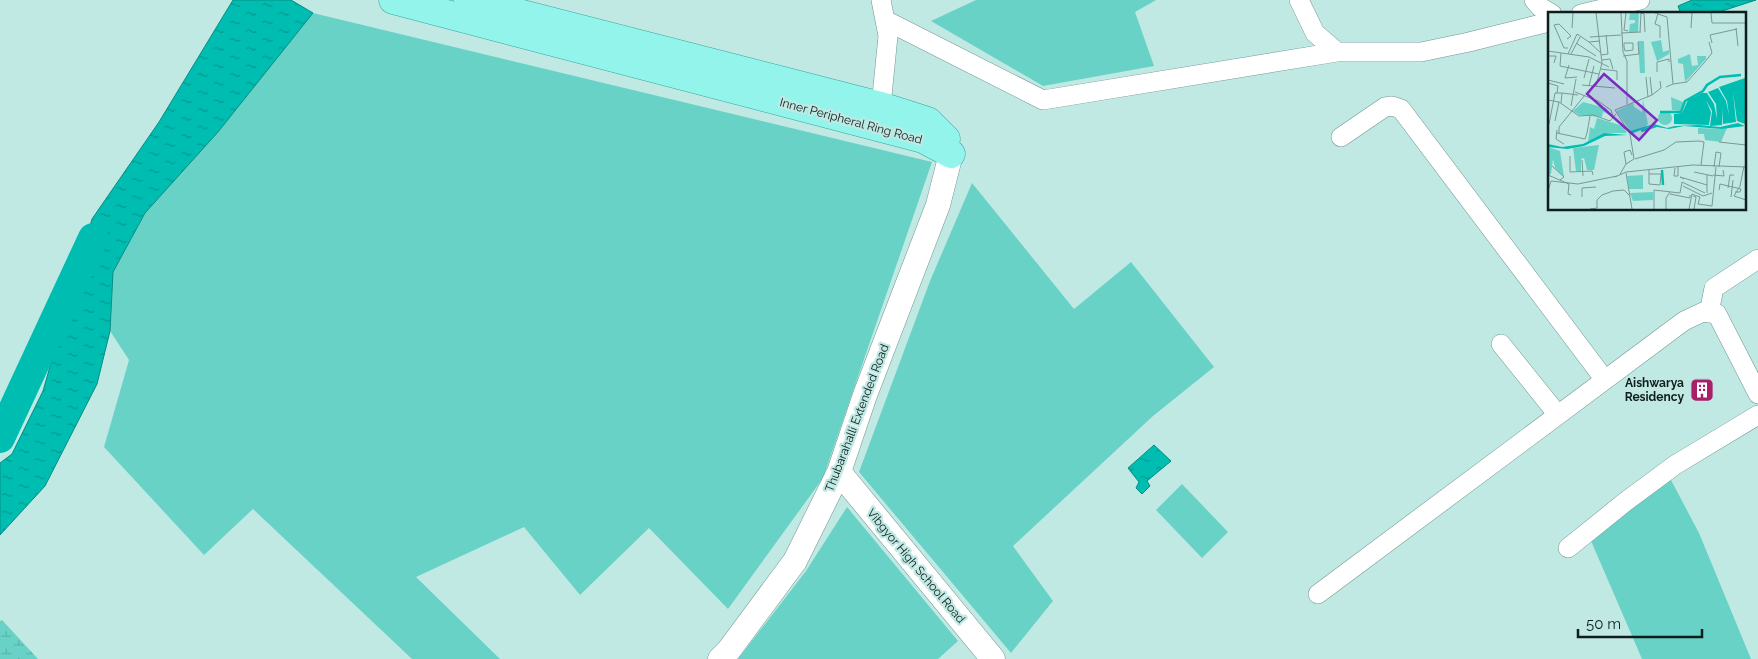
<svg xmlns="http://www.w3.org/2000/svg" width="1758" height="659" viewBox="0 0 1758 659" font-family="Raleway,sans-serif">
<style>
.grass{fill:#69d2c7}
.wetland{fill:url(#wetland-marsh)}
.water{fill:url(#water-ripples);stroke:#048d84}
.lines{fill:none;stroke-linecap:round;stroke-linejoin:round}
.river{stroke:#00bdb1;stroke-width:30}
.minor-casing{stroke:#709691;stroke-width:20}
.tertiary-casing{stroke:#709691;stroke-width:25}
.primary-casing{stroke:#35a49a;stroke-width:29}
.minor{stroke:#fff;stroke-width:19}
.tertiary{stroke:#fff;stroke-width:24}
.primary{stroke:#92f4eb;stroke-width:28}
.labels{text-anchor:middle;stroke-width:4.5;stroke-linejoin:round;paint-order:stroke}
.street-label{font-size:12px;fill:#0f1e1c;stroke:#c1e9e4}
.poi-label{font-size:12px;font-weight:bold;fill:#0f1e1c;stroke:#c1e9e4;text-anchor:end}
.inset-river{fill:none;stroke:#00bdb1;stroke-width:2.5}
.inset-road{fill:none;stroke:#7a9894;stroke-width:1}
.view{fill:#7b2cbf;fill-opacity:0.15;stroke:#7b2cbf;stroke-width:2.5}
.inset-edge{fill:none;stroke:#0f1e1c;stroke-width:2.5}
</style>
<defs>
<pattern id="wetland-marsh" width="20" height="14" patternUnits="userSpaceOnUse" patternTransform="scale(1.25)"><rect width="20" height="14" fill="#69d2c7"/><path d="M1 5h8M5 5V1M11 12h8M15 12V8" fill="none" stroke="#5ab4aa"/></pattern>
<pattern id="water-ripples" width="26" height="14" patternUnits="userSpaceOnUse" patternTransform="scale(1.25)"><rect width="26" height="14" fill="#00bdb1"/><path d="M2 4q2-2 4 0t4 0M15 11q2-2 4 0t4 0" fill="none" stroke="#01998f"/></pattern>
</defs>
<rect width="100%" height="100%" fill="#c1e9e4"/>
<path class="grass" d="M976 0H1156L1135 12 1154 66 1043 86 931 21Z
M313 13 932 162 823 478 728 609 649 528 580 595 524 527 416 577 500 659H412L253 509 204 555 104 447 129 360 110 331 113 272 145 213 218 132Z
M972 183 1074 309 1131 262 1214 367 1153 416 1013 546 1053 601 1011 653 859 472 930 281Z
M1662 463 1699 533 1751 659H1642L1585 527Z
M1182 484 1228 532 1202 558 1156 510Z
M847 507 958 641 938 659H738L806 571Z"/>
<path class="wetland" d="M2 620 38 659H0V621Z"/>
<path class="water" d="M233 0H291L313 13 218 132 145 213 113 272 110 331 97 384 45 486 0 535V463L12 454 43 391 92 219 159 122Z
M1692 0H1756L1713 14H1681L1678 6Z
M1154 445 1171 461 1147 481 1150 486 1142 494 1136 488 1139 482 1128 468Z"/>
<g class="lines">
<path class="river" d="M0 438 93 238"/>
<g class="minor-casing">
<path id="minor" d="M881 0 888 36 881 106
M1299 0 1315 33 1337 52
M1534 0 1540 7 1552 14
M1581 14 1640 0
M885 20 1043 100 1337 52H1421L1469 42 1549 22
M1341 137 1385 107 1392 106 1401 109 1605 380
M1709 313 1714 288 1758 259
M1501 344 1558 415
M1568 548 1625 502 1675 465 1758 415
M1318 594 1684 321 1703 312 1717 314 1758 394"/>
</g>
<g class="tertiary-casing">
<path id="tertiary" d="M839 472 993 659
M720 659 729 650 795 561 839 472 865 395 938 205 951 154"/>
</g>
<g class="primary-casing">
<path id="primary" d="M393 0 923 139 951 154
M468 0 881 106 928 121 946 139"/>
</g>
<use href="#minor" class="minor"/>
<use href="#tertiary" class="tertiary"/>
<use href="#primary" class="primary"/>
</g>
<defs>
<g id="building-square" transform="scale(1.25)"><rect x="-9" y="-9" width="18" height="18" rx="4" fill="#a82168" stroke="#c1e9e4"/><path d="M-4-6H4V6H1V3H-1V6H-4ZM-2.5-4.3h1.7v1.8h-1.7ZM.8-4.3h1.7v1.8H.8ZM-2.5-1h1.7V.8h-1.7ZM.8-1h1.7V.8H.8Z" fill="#fff"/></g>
</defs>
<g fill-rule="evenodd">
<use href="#building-square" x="1702" y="390"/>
</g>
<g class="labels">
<g class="street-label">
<text transform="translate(851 121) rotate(15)" y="4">Inner Peripheral Ring Road</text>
<text transform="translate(857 418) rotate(-69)" y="4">Thubarahalli Extended Road</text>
<text transform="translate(916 566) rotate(50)" y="4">Vibgyor High School Road</text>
</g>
<g class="poi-label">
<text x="1684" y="387">Aishwarya<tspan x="1684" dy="14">Residency</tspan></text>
</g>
</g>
<g transform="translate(1548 12)">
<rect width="198" height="198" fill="#c1e9e4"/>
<path d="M82 1H91L90 20H81L82 12 87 11V8H81ZM113 28 115 40 121 38V42L109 49 103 30ZM90 29H96L97 61H92ZM142 42 144 54 150 53 149 44H158V47L137 70 135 52 130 51V47ZM123 85 137 91 133 99 124 98ZM95 88 100 112 95 117 82 119 68 99 85 91 86 95 94 100ZM35 90 58 96 64 103 55 100 54 105 31 103 25 99ZM49 106 75 114 79 121H56L40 130 42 115 46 117ZM150 116 174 117 179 116 173 130 157 128 156 122H150ZM51 133 46 158H39L36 146 33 147V159H28L25 136ZM0 135 12 139 16 165 7 156 5 147 3 162 0 163ZM105 180V188L85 189 82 181Z" fill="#69d2c7"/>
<path d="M95 163V177H81L79 164Z" fill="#69d2c7"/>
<path d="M110 106a7 7 0 1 1 14 0a7 7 0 1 1-14 0Z" fill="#69d2c7"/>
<path d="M197 66V112L189 109 185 80 188 110 175 112V97L174 113 162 114 164 99 158 88 163 100 161 113 126 112V102L134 101 140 88 154 81H159L166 92 169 107 168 92 160 80 170 76 178 89 181 103 179 89 171 75ZM190 111 197 114 174 117 136 114 121 117 103 114 83 122 82 119 106 112 119 116 127 114 151 113 172 115ZM56 121 80 123 57 124 36 134 19 137 0 135V132L14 135 35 132Z" fill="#00bdb1"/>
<path class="inset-river" d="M112 100H133L137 89 155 79 159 73 172 65 193 63M93 119 108 114M114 158 115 173"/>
<path class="inset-road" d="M48 1 54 51 48 74M73 1 75 40 79 49V92M78 1 76 18 80 19M107 1H110L107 12 112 14V26M163 1 164 11H198M110 2 119 5 125 72 118 75M11 12 6 13 16 36H20M11 12 23 24 19 27M24 16 25 1M143 16 144 1M188 16 190 34M92 20 93 1 96 2 97 20M73 21 93 20M42 25 73 23M41 30 53 41M28 31 48 44M164 31 162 23 189 17M76 35V31H85V38L77 39 76 35M0 39 41 45 61 55M13 41 12 54 51 62M20 42 29 22 41 30 52 29M23 42 32 25M53 43 60 42 58 23M0 44H8L6 51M75 44 91 42 90 30M54 48 62 47 65 57M21 53 17 66 29 65M53 57 69 59V68M109 60V50L121 47V50M98 65 100 85M102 65 104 83M36 66 41 47M0 68 16 72M0 71 10 74 9 81M125 72 139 70 156 51 164 41 161 30M34 73 67 76M41 74 46 54M27 80 50 89 63 98 65 104M0 88 11 90 31 104 45 103 62 109 68 102M13 91 14 81 30 83M23 94 28 67M67 98 104 83 113 76 112 69M67 98 82 122 86 147M7 109 11 90M1 112 7 81H14M9 118 8 127 16 132M9 121 37 127 39 121M11 121V115L37 83M39 121 42 104M171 130 198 133M22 144V160L44 159 45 163M87 147 116 138 128 130 151 129 156 130 153 153M34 148 35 164M78 152 76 140 82 138 84 143M4 154 16 165 12 168M196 154 192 174 186 184 198 188M166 155 168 140 173 141 171 155M127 156 126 164H130V154M146 160 165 164M78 161 84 197M72 162 78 152 86 147M101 162H113L112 173 101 172V158M0 163 21 172 20 182 23 183M159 163V181M165 163 176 164 175 158M67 165 78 160 145 153 198 155M136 167 132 165 159 173M135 174 155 184 164 181M180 176 182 163H186M106 178 132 181 134 170 157 181M106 178V197M171 178 172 172 193 177 192 180H187M0 179 3 169 30 172 69 164M122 182 142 186V183M145 184 148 185 146 197M34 185V176L48 175M183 185 185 168M42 197 49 196V188L54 183 65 179 76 178 82 184M118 197V186L122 180M141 197 144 182 152 185 150 192 164 194 168 155"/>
<path class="view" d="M56 62 109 108 91 128 39 82Z"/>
<rect width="198" height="198" class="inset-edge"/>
</g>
<path d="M1578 629v8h124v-8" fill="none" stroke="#0f1e1c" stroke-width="2.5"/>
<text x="1586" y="629" font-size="15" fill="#0f1e1c" stroke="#c1e9e4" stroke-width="4" paint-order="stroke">50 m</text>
</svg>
